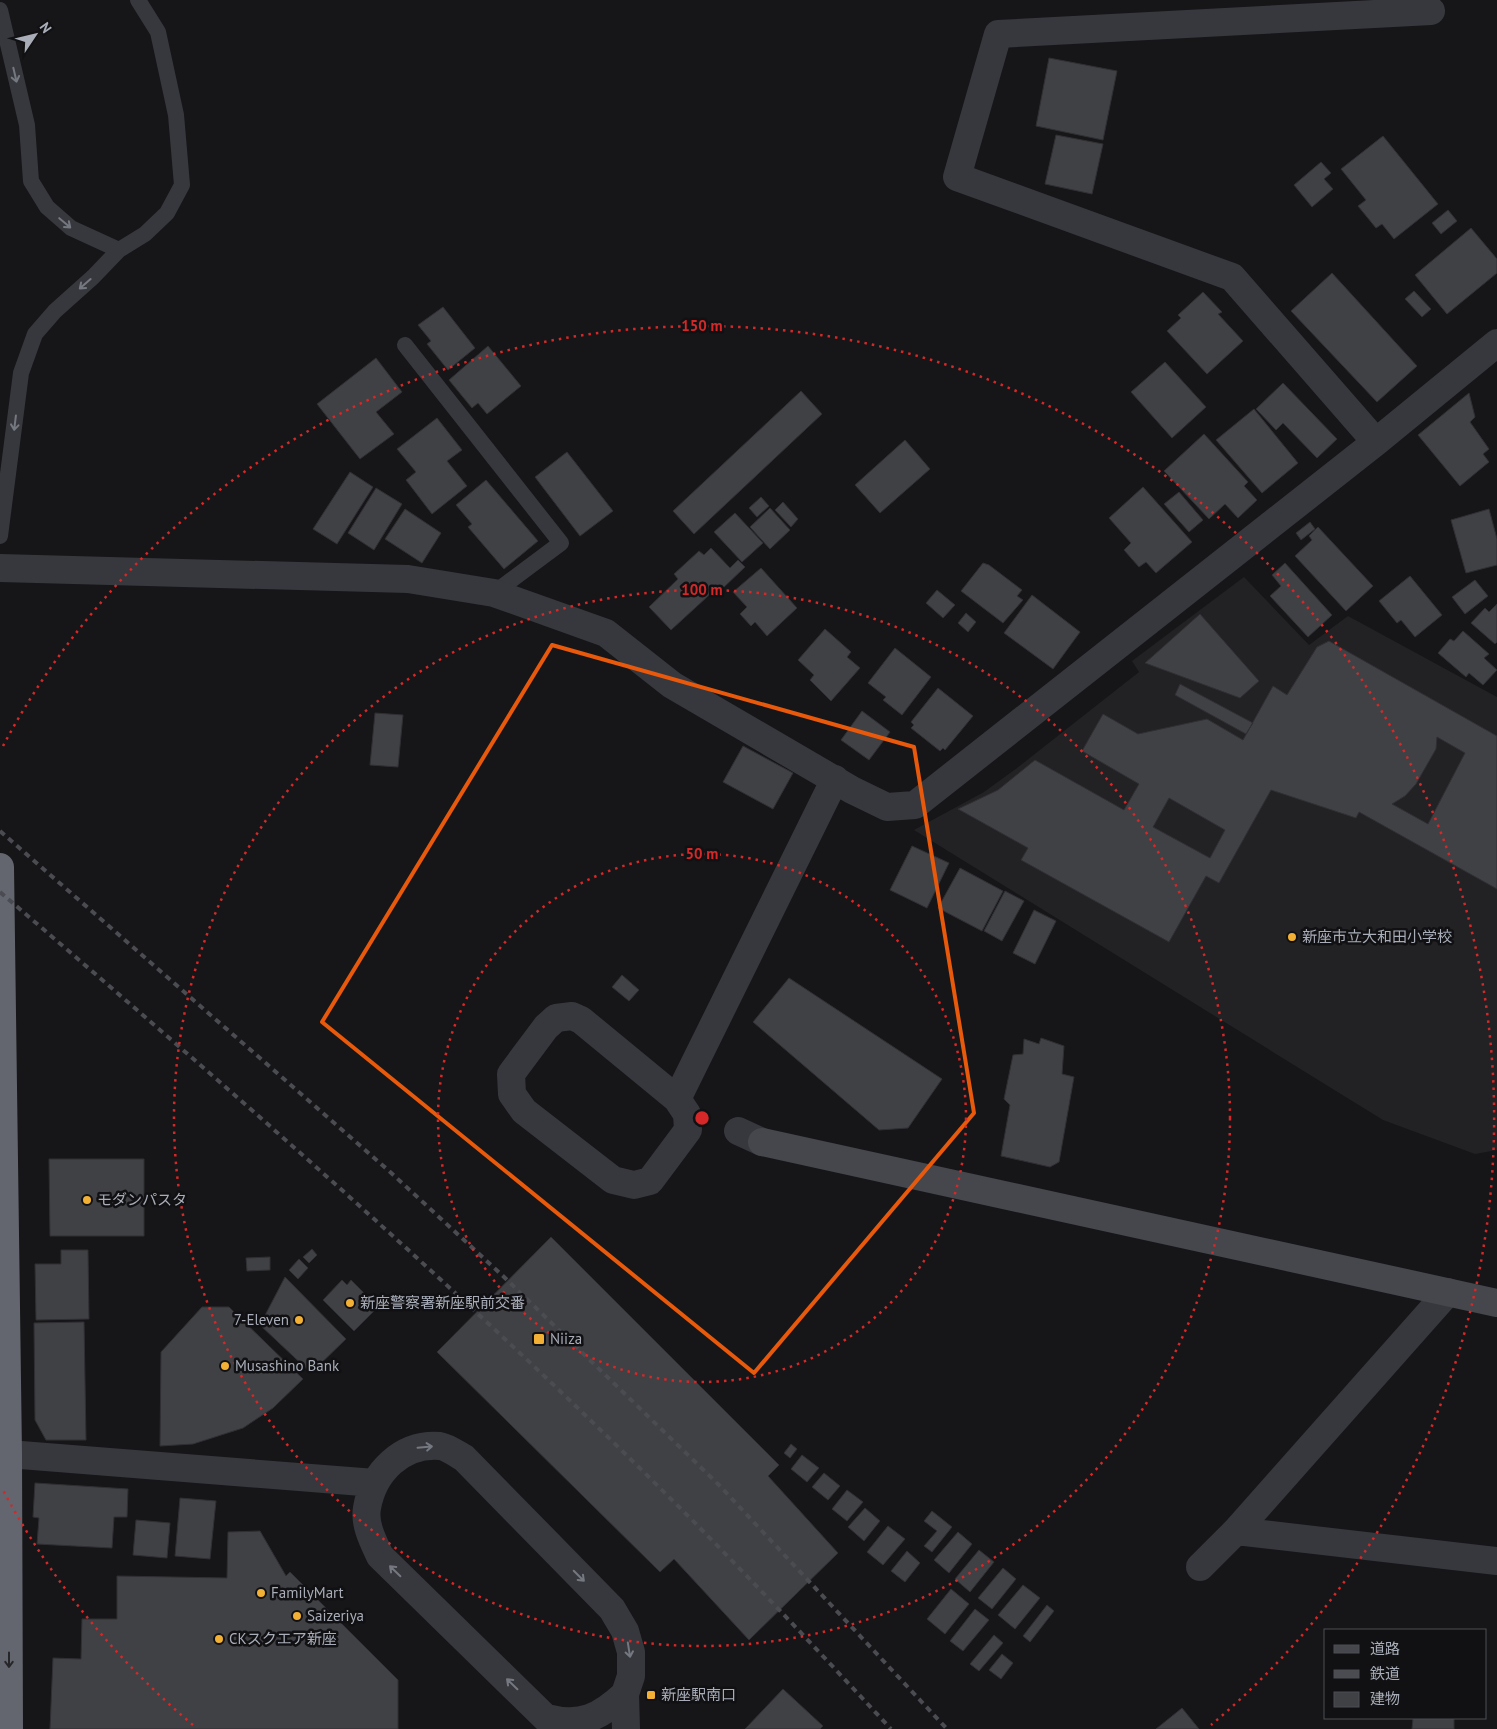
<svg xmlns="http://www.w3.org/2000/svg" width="1497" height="1729" viewBox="0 0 1497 1729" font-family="'PT Sans','Noto Sans JP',sans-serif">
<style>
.built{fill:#222225}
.building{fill:#404145;stroke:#303034;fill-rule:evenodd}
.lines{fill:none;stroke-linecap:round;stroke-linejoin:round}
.lane{stroke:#37383d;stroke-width:16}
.street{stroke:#37383d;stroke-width:28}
.secondary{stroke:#45474d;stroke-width:28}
.highway{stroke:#63666e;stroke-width:28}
.rail{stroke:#4a4c52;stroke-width:4;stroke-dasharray:6 5;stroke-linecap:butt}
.oneway{stroke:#757881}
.oneway2{stroke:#26262a}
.marked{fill:none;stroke:#e8590c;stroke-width:4;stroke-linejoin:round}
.ring{fill:none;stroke:#d62828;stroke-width:2.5;stroke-dasharray:2.5 5}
.poi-dot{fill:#f2b134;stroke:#111113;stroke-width:2}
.labels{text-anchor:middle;stroke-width:5;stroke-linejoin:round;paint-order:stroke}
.poi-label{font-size:15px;fill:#a8adb8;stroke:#111113;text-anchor:start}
.centre{fill:#d62828;stroke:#111113;stroke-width:2.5}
.ring-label{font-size:15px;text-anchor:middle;font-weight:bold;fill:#d62828;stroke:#111113;stroke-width:5;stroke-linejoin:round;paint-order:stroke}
</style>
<rect width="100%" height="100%" fill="#161618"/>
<path class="built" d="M1244 577 1309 645 1348 616 1497 697V1150L1475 1154 1383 1120 914 830 984 792 1017 768 1139 672 1132 661Z"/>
<path class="building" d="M1049 58 1117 71 1103 140 1036 126Z
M1056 135 1103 144 1092 194 1045 184Z
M1383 136 1438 204 1394 239 1382 224 1376 228 1358 206 1366 200 1341 169Z
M1321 162 1331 173 1324 179 1333 189 1312 207 1294 185Z
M1448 210 1457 221 1441 234 1432 223Z
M1471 228 1497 259V273L1447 314 1415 275Z
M1332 273 1417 366 1377 402 1291 311Z
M1414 291 1431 309 1422 317 1405 299Z
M1203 292 1222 312 1218 314 1243 341 1207 374 1167 331 1181 318 1178 315Z
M443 307 475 348 448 370 427 344 431 341 418 325Z
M488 346 521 386 487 414 478 403 472 408 449 380Z
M376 358 402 392 376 412 394 434 360 459 317 404Z
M1165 362 1206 407 1172 438 1131 392Z
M1283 383 1337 439 1317 458 1283 423 1276 430 1256 409Z
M801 391 822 414 694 534 673 511Z
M1469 393 1475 417 1470 422 1489 449 1483 454 1489 462 1460 486 1418 435Z
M1254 409 1298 463 1262 493 1216 440Z
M437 418 462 450 447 461 467 486 432 514 406 480 416 472 397 449Z
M1204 434 1248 482 1244 486 1257 500 1238 518 1225 504 1209 519 1164 471Z
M905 440 930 469 880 513 855 485Z
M567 452 613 511 580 536 535 477Z
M350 472 373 487 337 544 313 529Z
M486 480 538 541 504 569 468 527 472 524 456 505Z
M1143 487 1192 542 1156 573 1146 562 1139 567 1124 550 1131 543 1109 518Z
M376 488 402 504 374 550 348 533Z
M1179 492 1203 520 1189 532 1164 504Z
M761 497 769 506 757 517 749 508Z
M783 502 798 519 791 527 775 510Z
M770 508 790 530 770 549 750 527Z
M405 509 441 533 422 563 385 539Z
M1489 509 1497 539V565L1466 573 1451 520Z
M735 513 763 543 742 562 714 532Z
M1310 522 1315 529 1301 540 1296 533Z
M1318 527 1373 586 1346 611 1295 556 1312 540 1309 536Z
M711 548 730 568 738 560 745 567 722 589 719 586 671 630 649 607 678 579 674 574 699 551 704 555Z
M983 563 989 565 1022 590 1017 596 1023 600 1003 623 961 591Z
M1285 563 1332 615 1308 637 1270 596 1281 586 1272 575Z
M761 568 797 608 767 636 755 622 751 626 740 614 747 607 733 592Z
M1410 576 1442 615 1415 637 1401 620 1397 623 1379 601Z
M1475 580 1488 596 1465 614 1452 597Z
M937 590 955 605 943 618 926 603Z
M1032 595 1080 632 1053 669 1004 633Z
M1497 604V642L1495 644 1471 623 1485 608 1489 612Z
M966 613 976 622 968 632 958 623Z
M1200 614 1259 681 1240 698 1145 663Z
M825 629 851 652 847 657 860 668 831 701 810 680 814 675 798 660Z
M1463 631 1489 654 1484 658 1497 670 1483 685 1469 673 1466 677 1438 653 1450 639 1454 641Z
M1329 641 1497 736V889L1359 812 1356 818 1271 790 1219 883 1206 876 1169 942 1021 860 1028 848 958 809 998 790 1035 760 1124 810 1139 784 1082 751 1103 714 1138 734 1207 719 1243 740 1273 686 1287 695 1317 647ZM1437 737 1465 753 1428 824 1392 804 1405 796 1416 784 1436 749ZM1169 798 1225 830 1210 858 1153 827Z
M895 648 931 677 902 715 883 700 886 697 868 683Z
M1180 684 1253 723 1246 734 1175 695Z
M938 688 973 716 945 750 943 748 940 751 911 728 914 725 911 722Z
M862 711 890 732 869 760 841 740Z
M375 713 403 715 398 767 370 765Z
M743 746 793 773 773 809 723 782Z
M912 846 949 863 927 908 890 890Z
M960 868 1003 891 982 931 938 908Z
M1005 891 1024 901 1002 941 984 931Z
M1034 910 1056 921 1035 964 1013 953Z
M622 975 639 990 629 1001 612 987Z
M789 978 942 1079 908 1128 879 1130 753 1022Z
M1041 1038 1064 1046 1062 1074 1074 1077 1059 1162 1050 1167 1001 1156 1010 1105 1004 1099 1013 1055 1023 1054 1024 1039 1039 1044Z
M49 1159H144V1236H50Z
M551 1237 779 1465 768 1476 838 1553 749 1640 674 1559 660 1572 437 1352Z
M312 1249 317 1255 309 1263 303 1257Z
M61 1250H88L89 1319 36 1320 35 1264H61Z
M270 1257V1270L247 1271 246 1258Z
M299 1259 308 1268 298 1279 289 1270Z
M285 1277 346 1339 311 1373 260 1325Z
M342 1280 347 1285 351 1280 378 1307 354 1331 323 1300Z
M202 1307H229L303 1379 273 1408 243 1428 193 1444 160 1446 161 1352Z
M84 1322 86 1440H46L35 1420 34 1323Z
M791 1444 797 1449 790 1458 784 1453Z
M802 1455 819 1468 807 1482 791 1469Z
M824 1473 840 1486 828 1500 812 1487Z
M35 1483 128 1489 127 1517H114L112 1548 37 1544 39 1518 33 1517Z
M847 1490 863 1502 847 1521 832 1509Z
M180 1498 216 1501 210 1559 175 1556Z
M865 1508 880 1521 864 1541 848 1527Z
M932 1511 952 1527 932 1552 924 1546 937 1531 924 1521Z
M136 1520 170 1523 167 1558 133 1555Z
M888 1526 905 1539 883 1565 867 1552Z
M260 1531 286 1576 290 1572 398 1680V1729H50L53 1658 81 1659 82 1619H117V1576L227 1578 228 1532Z
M958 1532 972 1544 949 1573 934 1560Z
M979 1550 994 1562 970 1592 955 1579Z
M907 1551 920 1563 905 1582 891 1571Z
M1003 1568 1016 1579 992 1609 978 1598Z
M1023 1585 1040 1598 1015 1629 998 1615Z
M951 1589 969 1604 945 1634 927 1619Z
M1047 1605 1054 1611 1030 1642 1023 1636Z
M975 1609 989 1620 963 1651 950 1641Z
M994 1635 1003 1643 979 1671 970 1664Z
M1002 1654 1013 1663 1001 1679 989 1670Z
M783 1689 823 1726 820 1729H745Z
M1182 1708 1199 1729H1156Z
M1413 1718H1454V1729H1412Z"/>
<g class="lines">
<path class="lane" d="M0 10 27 125 31 181 47 207 71 228 119 250
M405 345 561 543 494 593
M0 536 21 373 35 334 55 311 93 277 119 250 145 234 167 213 182 185 176 115 158 32 138 0"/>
<path class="street" d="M1376 442 1232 277 957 177 998 34 1431 11
M0 568 408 579 494 593 606 633 672 685 852 790 887 807 915 805 1376 442 1497 343
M572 1016 581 1020 677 1099 687 1114 688 1130 650 1181 634 1185 613 1180 524 1111 512 1094 511 1074 546 1027 556 1018Z
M677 1099 835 779
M738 1131 762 1142
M8 1454 375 1483
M1236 1531 1497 1561
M1200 1567 1236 1531 1448 1292
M547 1718C581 1727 600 1717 625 1694
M557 1729 380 1556C373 1541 364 1524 367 1508 373 1472 402 1443 440 1446 447 1447 457 1454 464 1458L612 1609 625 1631 631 1652V1676L625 1694 626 1729"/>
<path class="secondary" d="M762 1142 1497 1303"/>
<path class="highway" d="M0 867 8 1454 9 1729"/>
<path class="rail" d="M0 831 388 1170 503 1276 719 1485 947 1729
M0 892C233 1092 466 1294 683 1511 754 1582 823 1656 891 1729"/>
</g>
<defs><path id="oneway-shaft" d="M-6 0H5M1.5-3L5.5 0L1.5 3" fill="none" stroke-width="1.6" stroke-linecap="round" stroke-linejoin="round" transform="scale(1.25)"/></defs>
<g class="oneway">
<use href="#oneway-shaft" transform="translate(15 75) rotate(77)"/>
<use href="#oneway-shaft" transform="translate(65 223) rotate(40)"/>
<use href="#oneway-shaft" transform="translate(85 284) rotate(139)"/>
<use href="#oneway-shaft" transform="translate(15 423) rotate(97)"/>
<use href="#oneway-shaft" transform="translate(425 1447) rotate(-5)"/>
<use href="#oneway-shaft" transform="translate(395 1571) rotate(-136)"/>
<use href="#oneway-shaft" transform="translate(579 1576) rotate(45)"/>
<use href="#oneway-shaft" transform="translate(629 1650) rotate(81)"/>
<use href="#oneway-shaft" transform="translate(512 1684) rotate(-136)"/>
</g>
<use class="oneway2" href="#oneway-shaft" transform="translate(9 1660) rotate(90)"/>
<path class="marked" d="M552 645 914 747 974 1113 754 1373 322 1022Z"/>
<g class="ring">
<circle cx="702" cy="1118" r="264"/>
<circle cx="702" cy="1118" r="528"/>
<path d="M193 1725A792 792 0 0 1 3 1490M3 746A792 792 0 1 1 1211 1725"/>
</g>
<g class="poi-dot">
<circle cx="1292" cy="937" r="5"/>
<circle cx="87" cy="1200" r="5"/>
<circle cx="350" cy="1303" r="5"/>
<circle cx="299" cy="1320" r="5"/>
<rect x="533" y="1333" width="12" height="12" rx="2.5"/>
<circle cx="225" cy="1366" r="5"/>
<circle cx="261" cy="1593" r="5"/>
<circle cx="297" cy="1616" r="5"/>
<circle cx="219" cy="1639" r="5"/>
<rect x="646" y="1690" width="10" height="10" rx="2.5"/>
</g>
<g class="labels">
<g class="poi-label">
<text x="1302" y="942">新座市立大和田小学校</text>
<text x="97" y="1205">モダンパスタ</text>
<text x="360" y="1308">新座警察署新座駅前交番</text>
<text x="289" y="1325" text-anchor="end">7-Eleven</text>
<text x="550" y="1344">Niiza</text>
<text x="235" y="1371">Musashino Bank</text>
<text x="271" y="1598">FamilyMart</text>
<text x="307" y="1621">Saizeriya</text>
<text x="229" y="1644">CKスクエア新座</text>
<text x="661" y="1700">新座駅南口</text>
</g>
</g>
<circle cx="702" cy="1118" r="8" class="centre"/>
<g class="ring-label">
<text x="702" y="331">150 m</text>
<text x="702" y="595">100 m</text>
<text x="702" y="859">50 m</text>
</g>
<rect x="1324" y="1629" width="162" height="90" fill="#111113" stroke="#4d4f55"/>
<rect x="1334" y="1645" width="25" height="8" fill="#45474d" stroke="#4d4f55"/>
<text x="1370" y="1654" font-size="15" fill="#a8adb8">道路</text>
<rect x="1334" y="1670" width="25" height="8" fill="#4a4c52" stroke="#4d4f55"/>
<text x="1370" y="1679" font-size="15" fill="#a8adb8">鉄道</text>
<rect x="1334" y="1692" width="25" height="15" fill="#404145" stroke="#4d4f55"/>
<text x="1370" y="1704" font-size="15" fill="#a8adb8">建物</text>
<g transform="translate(35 35) rotate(55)" stroke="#111113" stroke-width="4" paint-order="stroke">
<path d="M0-4L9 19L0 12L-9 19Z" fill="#a8adb8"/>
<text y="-8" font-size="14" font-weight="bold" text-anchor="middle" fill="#a8adb8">N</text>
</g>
</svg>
